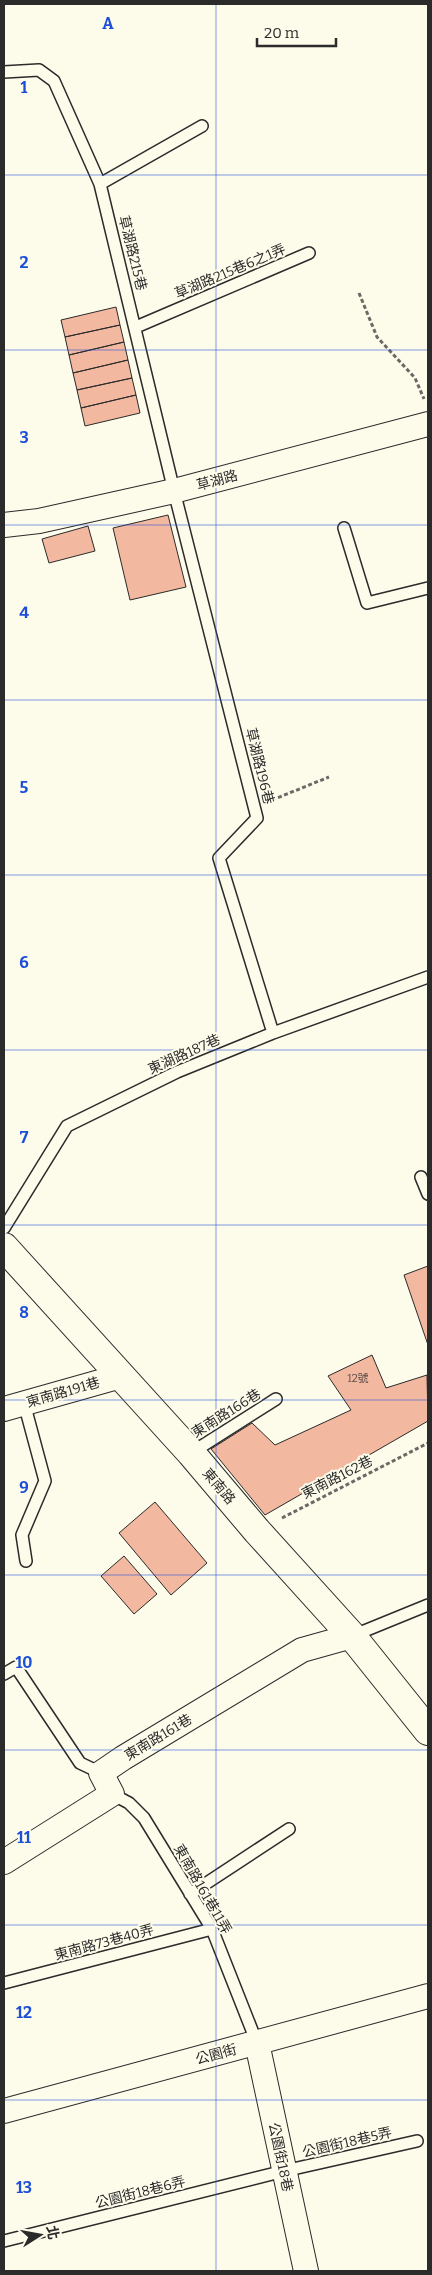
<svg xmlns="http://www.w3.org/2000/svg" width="432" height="2275" viewBox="0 0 432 2275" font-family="Bitter,'Noto Sans TC',serif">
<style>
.building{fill:#f2b8a0;stroke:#2b2b2b}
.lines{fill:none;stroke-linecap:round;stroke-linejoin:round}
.service-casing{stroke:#2b2b2b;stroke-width:14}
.minor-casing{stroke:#2b2b2b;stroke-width:26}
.tertiary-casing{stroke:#2b2b2b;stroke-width:30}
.path{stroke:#6a6964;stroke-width:3;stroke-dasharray:4 2.5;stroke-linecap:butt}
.service{stroke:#fdfbea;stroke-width:11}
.minor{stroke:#fdfbea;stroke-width:24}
.tertiary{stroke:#fdfbea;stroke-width:28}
.grid{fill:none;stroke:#1d4ed8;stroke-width:1;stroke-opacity:0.55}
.labels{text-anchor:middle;stroke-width:4;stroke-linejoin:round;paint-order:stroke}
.number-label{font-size:11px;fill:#5d4e48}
.street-label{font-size:14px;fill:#2b2b2b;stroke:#fdfbea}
.grid-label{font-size:16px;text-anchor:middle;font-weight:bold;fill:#1d4ed8;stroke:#fdfbea;stroke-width:4;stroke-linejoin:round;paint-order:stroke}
</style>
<rect width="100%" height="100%" fill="#fdfbea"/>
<path class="building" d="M116 307 120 325 65 337 61 320Z
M120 325 124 342 69 355 65 337Z
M124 342 128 360 73 373 69 355Z
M128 360 132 378 77 390 73 373Z
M132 378 136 395 81 408 77 390Z
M136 395 140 413 85 426 81 408Z
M168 515 186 587 130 600 113 528Z
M88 526 95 551 49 563 42 539Z
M428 1266V1345L404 1275Z
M372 1355 386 1388 427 1375 428 1421 265 1515 211 1449 252 1423 275 1445 351 1410 328 1376Z
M155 1502 207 1563 171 1595 119 1533Z
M124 1556 157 1594 134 1614 101 1576Z"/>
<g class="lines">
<g class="service-casing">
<path id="service" d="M4 72 39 70 54 81 100 184 174 491 257 818 219 858 273 1033
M100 184 202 126
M136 327 309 253
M344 528 367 603 428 588
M421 1177 428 1194
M4 1228 67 1126 177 1072 273 1033 428 977
M24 1403 45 1481 22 1535 26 1561
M191 1453 276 1399
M352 1636 428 1605
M4 1674 16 1667 80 1763 101 1773
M112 1794 129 1803 144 1818 212 1929 257 2043
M190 1894 289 1829
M4 1983 212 1929
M4 2241 284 2171 417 2141"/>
</g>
<g class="minor-casing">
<path id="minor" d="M4 525 39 521 174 491 428 424
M4 1409 121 1376
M4 1862 112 1794 101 1773 123 1758 302 1650 352 1636
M257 2043 306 2271
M4 2111 428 1996"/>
</g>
<g class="tertiary-casing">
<path id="tertiary" d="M4 1247 191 1453 257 1531 352 1636 428 1731"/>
</g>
<path class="path" d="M359 293 377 337 415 378 424 399
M272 800 329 777
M282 1518 428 1443"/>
<use href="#service" class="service"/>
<use href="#minor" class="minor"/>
<use href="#tertiary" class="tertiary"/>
</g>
<path class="grid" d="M216 4V2271M4 175H428M4 350H428M4 525H428M4 700H428M4 875H428M4 1050H428M4 1225H428M4 1400H428M4 1575H428M4 1750H428M4 1925H428M4 2100H428"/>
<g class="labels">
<g class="number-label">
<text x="358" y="1382">12號</text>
</g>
<g class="street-label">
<text transform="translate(133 253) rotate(76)" y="5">草湖路215巷</text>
<text transform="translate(230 271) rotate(-23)" y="5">草湖路215巷6之1弄</text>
<text transform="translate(217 480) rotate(-15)" y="5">草湖路</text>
<text transform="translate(260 766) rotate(76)" y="5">草湖路196巷</text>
<text transform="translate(184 1054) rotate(-24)" y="5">東湖路187巷</text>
<text transform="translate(63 1392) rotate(-16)" y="5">東南路191巷</text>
<text transform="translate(226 1413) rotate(-32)" y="5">東南路166巷</text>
<text transform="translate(337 1477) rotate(-27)" y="5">東南路162巷</text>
<text transform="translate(219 1486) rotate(50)" y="5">東南路</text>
<text transform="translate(158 1737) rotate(-31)" y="5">東南路161巷</text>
<text transform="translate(203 1889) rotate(60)" y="5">東南路161巷11弄</text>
<text transform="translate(104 1942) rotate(-15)" y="5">東南路73巷40弄</text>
<text transform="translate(216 2054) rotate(-15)" y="5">公園街</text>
<text transform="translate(347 2142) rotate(-13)" y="5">公園街18巷5弄</text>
<text transform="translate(281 2157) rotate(78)" y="5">公園街18巷</text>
<text transform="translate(140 2192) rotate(-14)" y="5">公園街18巷6弄</text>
</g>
</g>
<g class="grid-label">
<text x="108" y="29">A</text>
<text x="24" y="93">1</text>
<text x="24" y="268">2</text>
<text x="24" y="443">3</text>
<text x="24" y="618">4</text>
<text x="24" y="793">5</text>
<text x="24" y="968">6</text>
<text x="24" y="1143">7</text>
<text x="24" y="1318">8</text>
<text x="24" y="1493">9</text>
<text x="24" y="1668">10</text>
<text x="24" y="1843">11</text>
<text x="24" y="2018">12</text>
<text x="24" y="2193">13</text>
</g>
<rect width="432" height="2275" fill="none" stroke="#2b2b2b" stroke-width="10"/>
<g transform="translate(40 2235) rotate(79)" stroke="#fdfbea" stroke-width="4" paint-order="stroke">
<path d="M0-4L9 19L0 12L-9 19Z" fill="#2b2b2b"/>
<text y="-8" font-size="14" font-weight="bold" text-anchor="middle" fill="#2b2b2b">北</text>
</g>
<path d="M257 38v8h79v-8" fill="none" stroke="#2b2b2b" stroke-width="2.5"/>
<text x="264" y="38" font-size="15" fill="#2b2b2b" stroke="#fdfbea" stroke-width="4" paint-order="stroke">20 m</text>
</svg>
